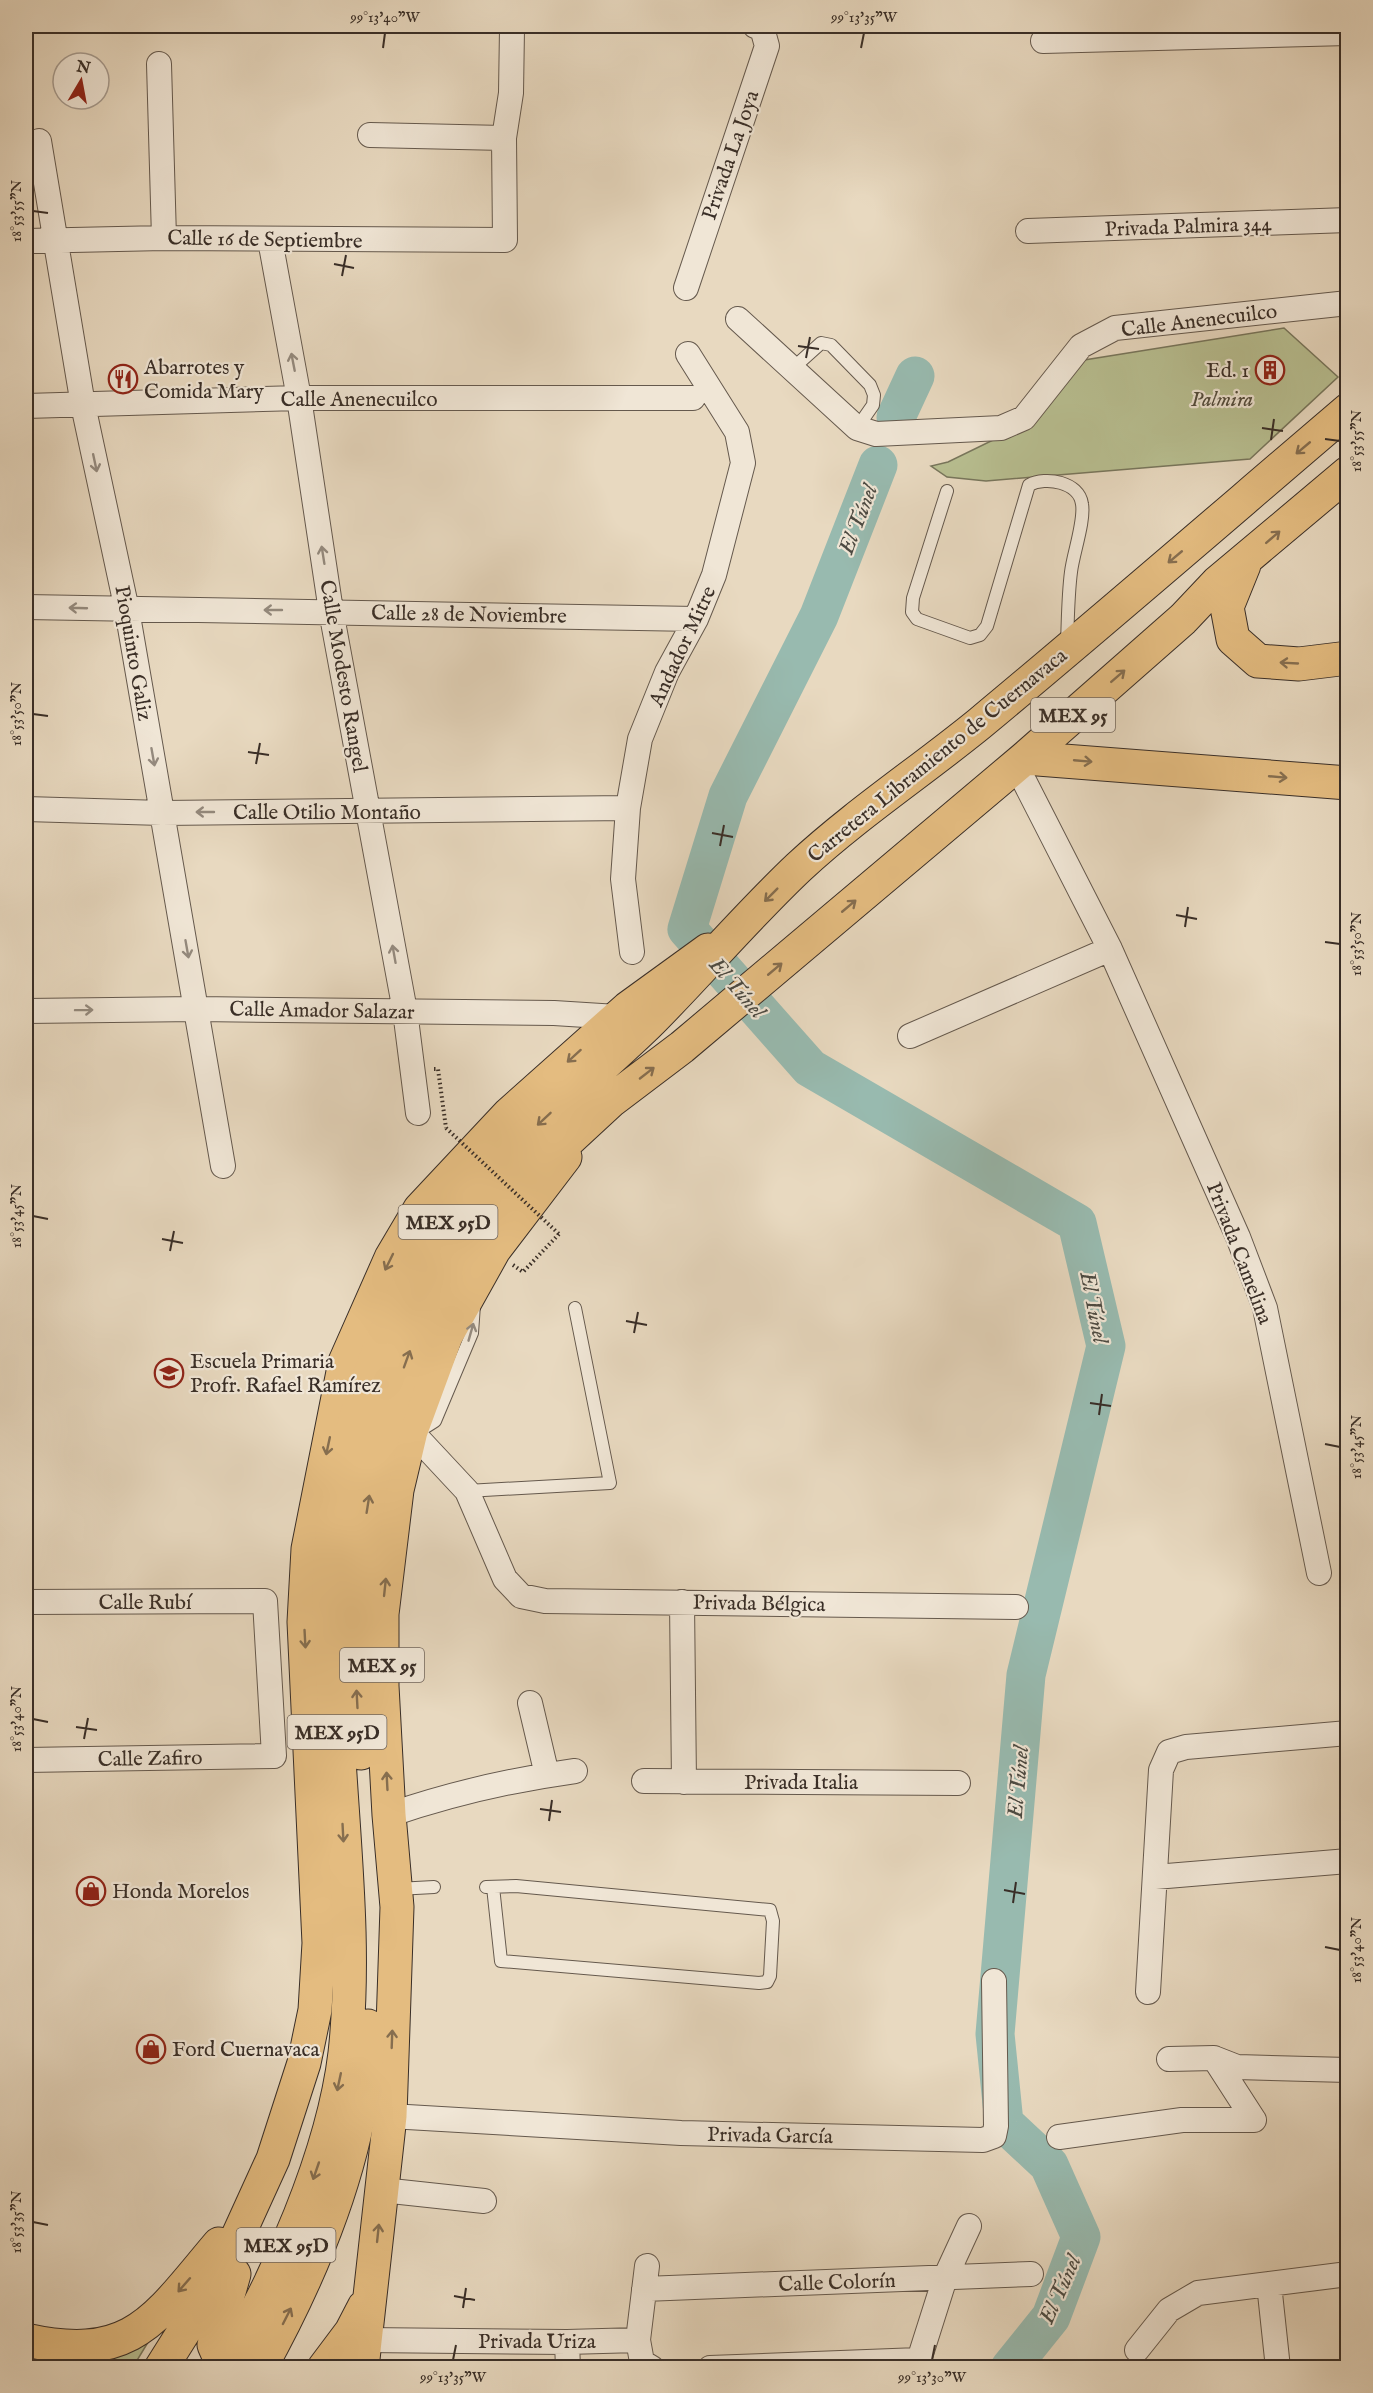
<svg xmlns="http://www.w3.org/2000/svg" width="1373" height="2393" viewBox="0 0 1373 2393" font-family="'IM FELL English',serif">
<style>
.green{fill:#b8bf91;stroke:#78765c;stroke-width:1.5}
.lines{fill:none;stroke-linecap:round;stroke-linejoin:round}
.river{stroke:#98baaf;stroke-width:39}
.lane-casing{stroke:#65594d;stroke-width:14}
.street-casing{stroke:#65594d;stroke-width:26}
.primary-casing{stroke:#392e27;stroke-width:35}
.highway-casing{stroke:#392e27;stroke-width:35}
.path{stroke:#392e27;stroke-width:4;stroke-dasharray:1.5 3;stroke-linecap:butt}
.lane{stroke:#f0e6d6;stroke-width:12}
.street{stroke:#f0e6d6;stroke-width:24}
.primary{stroke:#e4bc80;stroke-width:33}
.highway{stroke:#e4bc80;stroke-width:33}
.path-bridge{stroke:#392e27;stroke-width:4;stroke-dasharray:1.5 3;stroke-linecap:butt}
.oneway{stroke:#948a7e}
.oneway2{stroke:#866e4f}
.ticks{fill:none;stroke:#392e27;stroke-width:2}
.labels{text-anchor:middle;stroke-width:4.5;stroke-linejoin:round;paint-order:stroke}
.shield{fill:#f0e6d6;stroke:#70655c;stroke-width:1.5}
.shield-label{font-size:20px;font-weight:bold;fill:#392e27}
.street-label{font-size:21px;fill:#392e27;stroke:#f0e6d6}
.poi-label{font-size:21px;fill:#392e27;stroke:#f0e6d6;text-anchor:start}
.park-label{font-size:21px;font-style:italic;fill:#524b3c;stroke:#f0e6d6}
.water-label{font-size:22px;font-style:italic;fill:#4c4a42;stroke:#f0e6d6}
.neatline{fill:none;stroke:#392e27;stroke-width:2}
.ticks-label{font-size:15px;text-anchor:middle;fill:#392e27}
</style>
<rect width="100%" height="100%" fill="#e8d9c0"/>
<filter id="stains"><feTurbulence type="fractalNoise" baseFrequency=".00333" numOctaves="4"/><feColorMatrix values="0 0 0 0 .2 0 0 0 0 .09 0 0 0 0 .02 0 0 0 .5 -.17"/></filter>
<radialGradient id="worn" r=".72"><stop offset=".6" stop-color="#630" stop-opacity="0"/><stop offset="1" stop-color="#630" stop-opacity=".3"/></radialGradient>
<path class="green" d="M1284 328 1338 377 1250 459 986 481 947 477 931 466 948 462 1028 423 1078 361Z
M153 2334 133 2367H26V2356L73 2361Z"/>
<g class="lines">
<path class="river" d="M896 417 915 376
M878 465 819 616 728 796 687 929 810 1068 1077 1223 1106 1346 1026 1675 995 2034 1004 2123 1049 2165 1081 2237 1051 2317 1010 2368"/>
<g class="lane-casing">
<path id="lane" d="M791 370 821 343 831 345 870 385 874 395 873 405 857 428
M947 491 913 598 912 612 917 619 970 638 980 635 987 626 1029 485C1046 476 1079 482 1082 504 1085 521 1073 554 1071 572 1068 595 1068 619 1067 642
M416 1428H424L435 1421 472 1333 474 1305
M467 1491 610 1483 575 1308
M486 1887 516 1886 770 1910 773 1921 770 1976 767 1982 759 1983 501 1961 493 1887
M397 1889 434 1887
M26 1993 27 1987"/>
</g>
<g class="street-casing">
<path id="street" d="M1043 41 1348 33
M159 64 164 238
M370 135 504 138
M39 141 83 405 127 610 223 1166
M1028 231 1348 220
M270 240 299 398 331 611 405 1011 418 1113
M26 241 164 238 505 240 504 138 511 93 512 29
M686 288 767 46 762 28 755 26
M738 319 857 428 876 434 1001 428 1024 418 1081 346 1115 328 1348 303
M26 406 299 398H693
M26 607 696 619
M1016 765 1110 949 1238 1237 1265 1308 1319 1573
M26 809 162 813 628 808
M632 952 623 879 628 808 640 739 667 672 696 619 714 575 743 463 737 432 688 354
M26 1011 197 1009 554 1013 617 1017
M910 1036 1110 949
M411 1431 467 1491 505 1579 521 1596 545 1601 1016 1607
M26 1602 265 1601 274 1756 26 1760
M682 1602 684 1782
M530 1703 547 1775
M644 1781 958 1783
M389 1815C450 1794 510 1780 575 1771
M1155 1877 1348 1861
M1148 1992 1161 1770 1169 1752 1186 1747 1348 1733
M1214 2058 1254 2120
M1169 2059 1214 2058 1237 2067 1348 2070
M390 2116 681 2133 983 2140 994 2136 996 2126 994 1981
M1059 2137 1182 2120H1254
M382 2190 484 2201
M647 2266 638 2340 642 2362 652 2368
M1269 2284 1278 2368
M644 2289 1031 2274
M365 2340 567 2342 638 2340
M567 2342 568 2368
M1137 2350 1169 2310 1198 2293 1348 2274
M710 2368 919 2360 945 2278 969 2226"/>
</g>
<g class="primary-casing">
<path id="primary" d="M26 2340C133 2364 156 2318 219 2244
M161 2368 222 2271 273 2159 304 2063 315 2010 319 1943 304 1622 308 1549 345 1362 391 1258 420 1209 509 1114 628 1008 708 950
M224 2368 214 2345 234 2274
M324 2368 351 2332 364 2307
M362 2368 390 2116 397 1907 389 1815 382 1686V1614L397 1490 411 1431 446 1336 494 1250 565 1157"/>
</g>
<g class="highway-casing">
<path id="highway" d="M1244 565 1227 607 1233 639 1258 661 1299 664 1348 658
M1025 758 1348 783
M361 1753 356 1619 360 1555 371 1484 388 1414 407 1358 449 1267 465 1245 493 1210 612 1100 682 1047 1025 758 1183 619 1217 583 1348 473
M224 2368C277 2281 333 2154 345 2053 355 1962 346 1867 340 1775 335 1699 325 1622 331 1546 341 1439 385 1304 450 1219 505 1146 582 1088 648 1024 699 973 746 917 799 867 855 815 920 772 979 724 1103 621 1225 515 1348 410
M260 2368C317 2265 367 2145 368 2026"/>
</g>
<path class="path" d="M434 1069H438L446 1128
M513 1265 523 1272 559 1234"/>
<use href="#lane" class="lane"/>
<use href="#street" class="street"/>
<use href="#primary" class="primary"/>
<use href="#highway" class="highway"/>
<path class="path-bridge" d="M446 1128 559 1234"/>
</g>
<defs><path id="oneway-shaft" d="M-6 0H5M1.5-3L5.5 0L1.5 3" fill="none" stroke-width="1.6" stroke-linecap="round" stroke-linejoin="round" transform="scale(1.5)"/></defs>
<g class="oneway">
<use href="#oneway-shaft" transform="translate(293 362) rotate(-101)"/>
<use href="#oneway-shaft" transform="translate(95 463) rotate(78)"/>
<use href="#oneway-shaft" transform="translate(323 555) rotate(-99)"/>
<use href="#oneway-shaft" transform="translate(78 608) rotate(-178)"/>
<use href="#oneway-shaft" transform="translate(273 610) rotate(-180)"/>
<use href="#oneway-shaft" transform="translate(153 757) rotate(80)"/>
<use href="#oneway-shaft" transform="translate(205 812) rotate(180)"/>
<use href="#oneway-shaft" transform="translate(187 949) rotate(80)"/>
<use href="#oneway-shaft" transform="translate(394 954) rotate(-100)"/>
<use href="#oneway-shaft" transform="translate(84 1010) rotate(-1)"/>
<use href="#oneway-shaft" transform="translate(471 1332) rotate(-74)"/>
</g>
<g class="oneway2">
<use href="#oneway-shaft" transform="translate(1303 448) rotate(140)"/>
<use href="#oneway-shaft" transform="translate(1273 537) rotate(-41)"/>
<use href="#oneway-shaft" transform="translate(1175 557) rotate(140)"/>
<use href="#oneway-shaft" transform="translate(1289 663) rotate(-177)"/>
<use href="#oneway-shaft" transform="translate(1118 676) rotate(-41)"/>
<use href="#oneway-shaft" transform="translate(1083 761) rotate(5)"/>
<use href="#oneway-shaft" transform="translate(1278 777) rotate(5)"/>
<use href="#oneway-shaft" transform="translate(771 895) rotate(135)"/>
<use href="#oneway-shaft" transform="translate(849 906) rotate(-40)"/>
<use href="#oneway-shaft" transform="translate(775 969) rotate(-40)"/>
<use href="#oneway-shaft" transform="translate(574 1056) rotate(138)"/>
<use href="#oneway-shaft" transform="translate(647 1073) rotate(-38)"/>
<use href="#oneway-shaft" transform="translate(544 1119) rotate(137)"/>
<use href="#oneway-shaft" transform="translate(389 1262) rotate(116)"/>
<use href="#oneway-shaft" transform="translate(407 1359) rotate(-70)"/>
<use href="#oneway-shaft" transform="translate(328 1446) rotate(102)"/>
<use href="#oneway-shaft" transform="translate(368 1504) rotate(-81)"/>
<use href="#oneway-shaft" transform="translate(385 1587) rotate(-84)"/>
<use href="#oneway-shaft" transform="translate(305 1639) rotate(87)"/>
<use href="#oneway-shaft" transform="translate(357 1699) rotate(-93)"/>
<use href="#oneway-shaft" transform="translate(387 1781) rotate(-93)"/>
<use href="#oneway-shaft" transform="translate(343 1833) rotate(87)"/>
<use href="#oneway-shaft" transform="translate(392 2039) rotate(-88)"/>
<use href="#oneway-shaft" transform="translate(339 2082) rotate(102)"/>
<use href="#oneway-shaft" transform="translate(316 2171) rotate(109)"/>
<use href="#oneway-shaft" transform="translate(378 2233) rotate(-84)"/>
<use href="#oneway-shaft" transform="translate(184 2285) rotate(131)"/>
<use href="#oneway-shaft" transform="translate(287 2316) rotate(-63)"/>
</g>
<path class="ticks" d="M383 48 385 33M861 48 864 33M33 211 48 213M334 264 354 268M342 276 346 255M798 346 819 349M806 358 810 337M1262 428 1283 431M1325 439 1340 441M1271 440 1274 419M33 714 48 716M248 752 269 755M256 764 260 743M712 833 733 837M720 846 724 825M1176 915 1197 919M1185 927 1188 907M1325 942 1340 944M33 1216 48 1219M162 1239 183 1243M170 1251 174 1231M626 1321 647 1325M634 1333 638 1312M1090 1403 1111 1406M1099 1415 1102 1394M1325 1444 1340 1447M33 1719 48 1722M76 1727 97 1730M84 1739 88 1718M540 1809 561 1812M549 1821 552 1800M1004 1890 1025 1894M1013 1903 1016 1882M1325 1947 1340 1950M33 2222 48 2225M454 2296 475 2300M463 2308 466 2288M453 2360 456 2345M932 2360 935 2345"/>
<defs>
<g id="building-ring" transform="scale(1.5)"><circle r="9.5" fill="#f0e6d6" stroke="#8f2418" stroke-width="1.5"/><path d="M-4-6H4V6H1V3H-1V6H-4ZM-2.5-4.3h1.7v1.8h-1.7ZM.8-4.3h1.7v1.8H.8ZM-2.5-1h1.7V.8h-1.7ZM.8-1h1.7V.8H.8Z" fill="#8f2418"/></g>
<g id="restaurant-ring" transform="scale(1.5)"><circle r="9.5" fill="#f0e6d6" stroke="#8f2418" stroke-width="1.5"/><path d="M-5-6h1v4h1v-4h1v4h1v-4h1v5L-1.5 .5V6h-2V.5L-5-1ZM5-6V6H3V1.5H1.5Q1.5-4 5-6Z" fill="#8f2418"/></g>
<g id="school-ring" transform="scale(1.5)"><circle r="9.5" fill="#f0e6d6" stroke="#8f2418" stroke-width="1.5"/><path d="M0-5L7-2L0 1L-7-2ZM-4 1L0 2.5L4 1V4Q0 6-4 4Z" fill="#8f2418"/></g>
<g id="shop-ring" transform="scale(1.5)"><circle r="9.5" fill="#f0e6d6" stroke="#8f2418" stroke-width="1.5"/><path d="M-5-2.5h2.3a2.7 3.5 0 0 1 5.4 0H5L5.5 6h-11ZM-1.5-2.5h3a1.5 2.3 0 0 0-3 0Z" fill="#8f2418"/></g>
</defs>
<g fill-rule="evenodd">
<use href="#building-ring" x="1270" y="370"/>
<use href="#restaurant-ring" x="123" y="379"/>
<use href="#school-ring" x="169" y="1373"/>
<use href="#shop-ring" x="91" y="1891"/>
<use href="#shop-ring" x="151" y="2049"/>
</g>
<g class="labels">
<g class="shield">
<rect x="1031" y="698" width="84" height="34" rx="4.5"/>
<rect x="398.5" y="1205" width="99" height="34" rx="4.5"/>
<rect x="340" y="1648" width="84" height="34" rx="4.5"/>
<rect x="287.5" y="1715" width="99" height="34" rx="4.5"/>
<rect x="236.5" y="2228" width="99" height="34" rx="4.5"/>
</g>
<g class="shield-label">
<text x="1073" y="722">MEX 95</text>
<text x="448" y="1229">MEX 95D</text>
<text x="382" y="1672">MEX 95</text>
<text x="337" y="1739">MEX 95D</text>
<text x="286" y="2252">MEX 95D</text>
</g>
<g class="street-label">
<text transform="translate(730 155) rotate(-71)" y="7">Privada La Joya</text>
<text transform="translate(1188 226) rotate(-2)" y="7">Privada Palmira 344</text>
<text transform="translate(265 239) rotate(1)" y="7">Calle 16 de Septiembre</text>
<text transform="translate(1199 320) rotate(-7)" y="7">Calle Anenecuilco</text>
<text x="359" y="406">Calle Anenecuilco</text>
<text transform="translate(469 614) rotate(1)" y="7">Calle 28 de Noviembre</text>
<text transform="translate(682 646) rotate(-65)" y="7">Andador Mitre</text>
<text transform="translate(134 653) rotate(80)" y="7">Pioquinto Galiz</text>
<text transform="translate(344 676) rotate(80)" y="7">Calle Modesto Rangel</text>
<text transform="translate(937 755) rotate(-39)" y="7">Carretera Libramiento de Cuernavaca</text>
<text x="327" y="819">Calle Otilio Montaño</text>
<text transform="translate(322 1010) rotate(1)" y="7">Calle Amador Salazar</text>
<text transform="translate(1240 1253) rotate(69)" y="7">Privada Camelina</text>
<text x="145" y="1609">Calle Rubí</text>
<text transform="translate(759 1603) rotate(1)" y="7">Privada Bélgica</text>
<text transform="translate(150 1758) rotate(-1)" y="7">Calle Zafiro</text>
<text x="801" y="1789">Privada Italia</text>
<text transform="translate(770 2135) rotate(1)" y="7">Privada García</text>
<text transform="translate(837 2282) rotate(-2)" y="7">Calle Colorín</text>
<text x="537" y="2348">Privada Uriza</text>
</g>
<g class="poi-label">
<text x="144" y="374">Abarrotes y<tspan x="144" dy="24">Comida Mary</tspan></text>
<text x="1249" y="377" text-anchor="end">Ed. 1</text>
<text x="190" y="1368">Escuela Primaria<tspan x="190" dy="24">Profr. Rafael Ramírez</tspan></text>
<text x="112" y="1898">Honda Morelos</text>
<text x="172" y="2056">Ford Cuernavaca</text>
</g>
<g class="park-label">
<text x="1222" y="406">Palmira</text>
</g>
<g class="water-label">
<text transform="translate(857 519) rotate(-69)" y="8">El Túnel</text>
<text transform="translate(738 987) rotate(49)" y="8">El Túnel</text>
<text transform="translate(1095 1307) rotate(79)" y="8">El Túnel</text>
<text transform="translate(1017 1782) rotate(-85)" y="8">El Túnel</text>
<text transform="translate(1059 2289) rotate(-66)" y="8">El Túnel</text>
</g>
</g>
<rect width="1373" height="2393" fill="none" stroke="#e8d9c0" stroke-width="66"/>
<g transform="translate(81 81) rotate(10)"><circle r="28" fill="#f0e6d6" stroke="#a79c90" stroke-width="1.5"/>
<path d="M0-4.5L10 22L0 15L-10 22Z" fill="#8f2418"/>
<text y="-9" font-size="16" font-weight="bold" text-anchor="middle" fill="#392e27">N</text>
</g>
<rect x="33" y="33" width="1307" height="2327" class="neatline"/>
<g class="ticks-label">
<text x="385" y="22">99°13'40"W</text>
<text x="864" y="22">99°13'35"W</text>
<text transform="translate(16 211) rotate(-90)" y="5">18°53'55"N</text>
<text transform="translate(1356 441) rotate(-90)" y="5">18°53'55"N</text>
<text transform="translate(16 714) rotate(-90)" y="5">18°53'50"N</text>
<text transform="translate(1356 944) rotate(-90)" y="5">18°53'50"N</text>
<text transform="translate(16 1216) rotate(-90)" y="5">18°53'45"N</text>
<text transform="translate(1356 1447) rotate(-90)" y="5">18°53'45"N</text>
<text transform="translate(16 1719) rotate(-90)" y="5">18°53'40"N</text>
<text transform="translate(1356 1950) rotate(-90)" y="5">18°53'40"N</text>
<text transform="translate(16 2222) rotate(-90)" y="5">18°53'35"N</text>
<text x="453" y="2382">99°13'35"W</text>
<text x="932" y="2382">99°13'30"W</text>
</g>
<rect width="100%" height="100%" filter="url(#stains)"/>
<rect width="100%" height="100%" fill="url(#worn)"/>
</svg>
